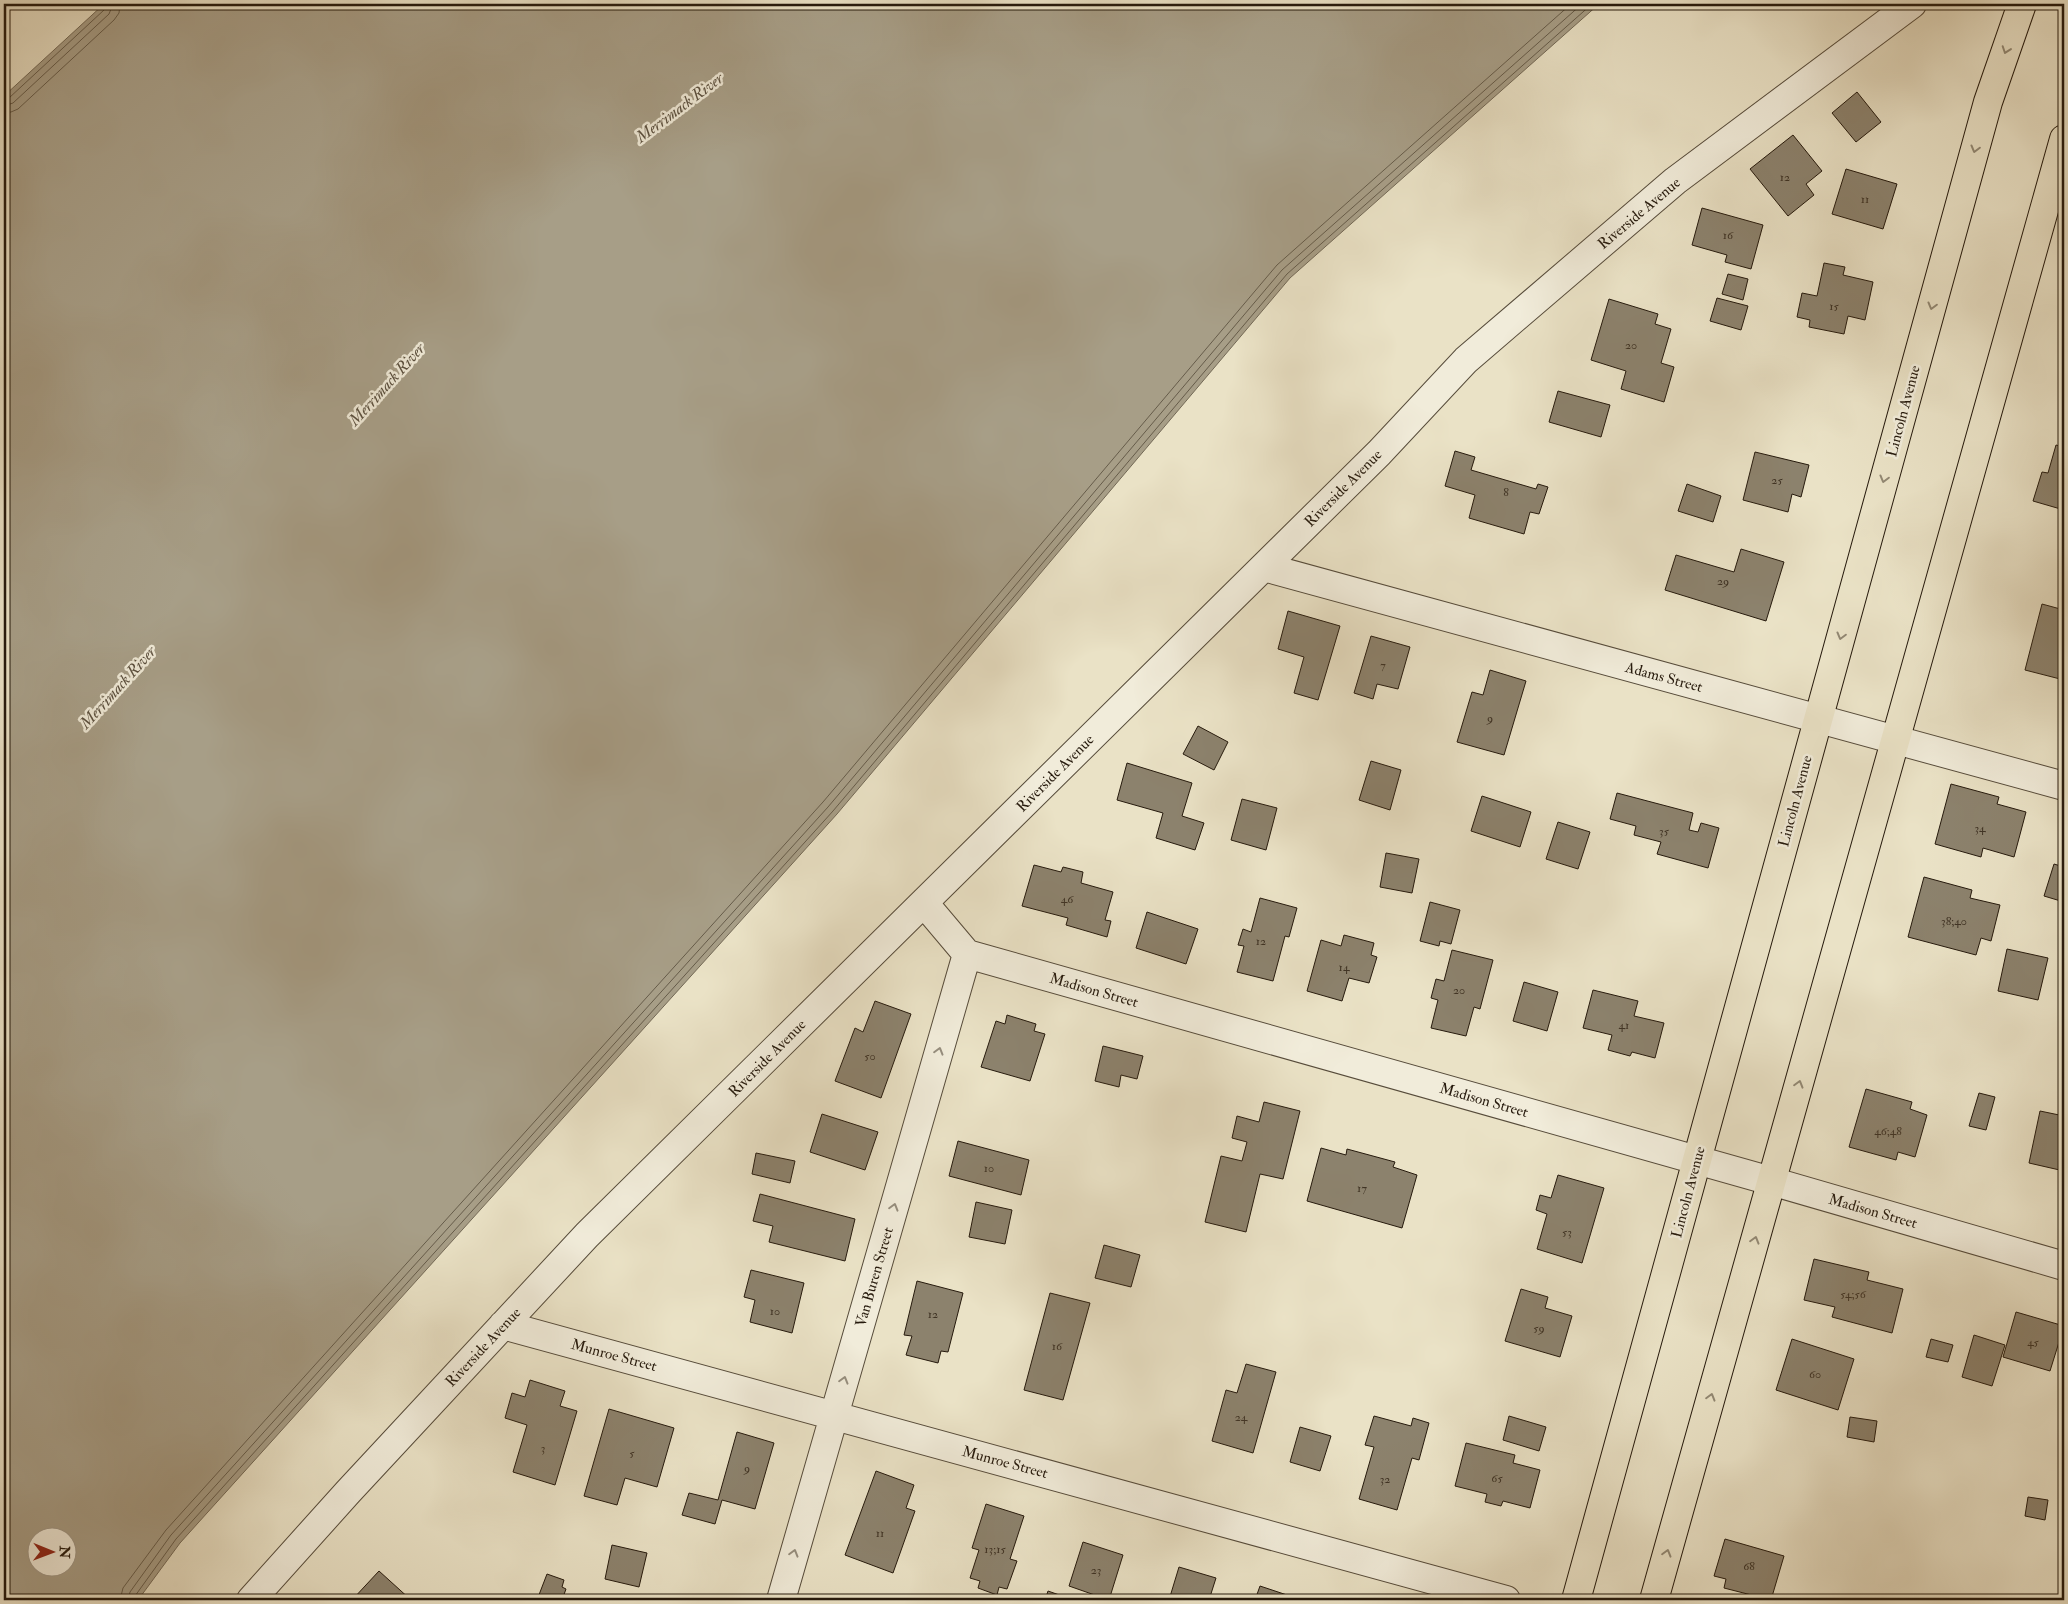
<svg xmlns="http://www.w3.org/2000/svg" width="2068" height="1604" viewBox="0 0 2068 1604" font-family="'IM FELL Double Pica',serif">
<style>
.water{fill:#a79e87;stroke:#736956;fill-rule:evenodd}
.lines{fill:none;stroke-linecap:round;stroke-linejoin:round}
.shore{stroke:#665c4a;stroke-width:1}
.building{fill:#8c826d;stroke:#261a0d}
.minor-casing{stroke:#574c3b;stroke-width:30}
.major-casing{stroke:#261a0d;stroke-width:30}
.minor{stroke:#f1ecda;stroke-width:28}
.major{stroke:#eae2c6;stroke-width:28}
.oneway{stroke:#928873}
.oneway2{stroke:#968e7e}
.labels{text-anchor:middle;stroke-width:5;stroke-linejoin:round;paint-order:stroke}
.number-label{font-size:12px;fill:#403425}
.street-label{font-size:15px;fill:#261a0d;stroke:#f1ecda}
.water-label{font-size:16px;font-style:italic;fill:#5a4f3e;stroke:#f1ecda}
</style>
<rect width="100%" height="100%" fill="#eae2c6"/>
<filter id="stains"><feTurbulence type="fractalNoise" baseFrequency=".004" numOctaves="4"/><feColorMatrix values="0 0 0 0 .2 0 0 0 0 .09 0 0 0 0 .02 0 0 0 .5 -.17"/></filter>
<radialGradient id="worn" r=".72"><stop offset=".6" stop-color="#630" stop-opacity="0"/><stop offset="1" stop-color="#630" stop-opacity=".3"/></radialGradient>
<path class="water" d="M104 4H1599L1290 278 837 814 180 1543 138 1600H4V96ZM38 1536H68V1566H38Z"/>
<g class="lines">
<path class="shore" d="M4 100 9 98 104 10 106 4
M4 106 13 103 109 14 113 4
M4 113 11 112 18 109 114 20 119 13 120 4
M120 1600 123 1588 166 1530 823 802 1277 265 1571 4
M128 1600 130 1592 171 1535 828 807 1282 270 1582 4
M134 1600 135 1596 176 1539 833 811 1287 274 1592 4"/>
</g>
<path class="building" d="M1857 92 1881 122 1856 142 1832 113Z
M1793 135 1822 171 1806 184 1814 195 1788 216 1750 169Z
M1846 169 1897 184 1883 229 1832 214Z
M1702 208 1763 225 1751 269 1725 262 1727 255 1692 245Z
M1824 263 1845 267 1843 275 1873 282 1865 320 1848 316 1844 334 1809 327 1810 320 1797 317 1802 293 1817 296Z
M1728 274 1748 279 1743 300 1722 294Z
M1717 298 1748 306 1741 330 1710 321Z
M1609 299 1658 314 1655 324 1671 329 1661 363 1674 367 1664 402 1621 389 1626 371 1591 360Z
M1558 391 1610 405 1601 437 1549 422Z
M2056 445 2064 447V510L2033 501 2042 472 2048 473Z
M1455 451 1475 457 1471 470 1536 489 1538 484 1548 487 1539 514 1530 512 1524 534 1469 518 1475 495 1445 486Z
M1755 452 1809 465 1801 497 1792 494 1788 512 1743 500Z
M1687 484 1721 496 1713 522 1678 511Z
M1741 549 1784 562 1766 621 1665 590 1676 555 1734 572Z
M2042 604 2064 610V680L2025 670Z
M1288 611 1340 626 1318 700 1294 693 1304 657 1278 649Z
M1371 636 1410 647 1398 689 1377 684 1373 699 1354 693Z
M1490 670 1526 681 1504 755 1457 742 1472 692 1483 695Z
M1198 726 1228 742 1214 770 1183 754Z
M1371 761 1401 770 1390 810 1359 800Z
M1127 763 1192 783 1182 816 1204 823 1195 850 1156 838 1163 813 1117 800Z
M1951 784 1999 797 1997 804 2026 812 2014 857 1983 848 1981 857 1935 844Z
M1617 793 1693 813 1689 830 1698 832 1701 823 1719 828 1708 868 1657 854 1661 842 1634 835 1636 826 1610 819Z
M1482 796 1531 812 1520 847 1471 831Z
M1242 799 1277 808 1266 850 1231 840Z
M1558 822 1590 832 1578 869 1546 859Z
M1386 853 1419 859 1412 893 1380 887Z
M2054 864 2064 867V902L2044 896Z
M1034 865 1061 872 1063 867 1083 872 1081 883 1113 892 1105 920 1111 921 1107 937 1066 925 1068 918 1022 906Z
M1924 877 1972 890 1970 898 2000 905 1991 941 1981 938 1976 955 1908 937Z
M1260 898 1297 908 1289 937 1285 936 1273 981 1237 972 1244 946 1238 945 1243 929 1251 932Z
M1430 902 1460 910 1451 944 1440 941 1439 946 1420 941Z
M1147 912 1198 929 1186 964 1136 948Z
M1344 935 1374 943 1371 955 1377 957 1369 983 1349 978 1342 1001 1307 991 1321 940 1341 946Z
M2007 949 2048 958 2038 1000 1998 991Z
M1452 950 1493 960 1480 1009 1474 1007 1466 1036 1431 1028 1438 1000 1431 998 1436 979 1444 981Z
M1524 982 1558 992 1547 1031 1513 1021Z
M1593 990 1638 1001 1634 1016 1664 1023 1655 1058 1632 1052 1630 1056 1608 1050 1612 1035 1583 1028Z
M875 1001 911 1014 881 1098 835 1081 855 1028 863 1032Z
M1007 1015 1036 1024 1034 1031 1045 1034 1030 1081 981 1067 996 1021 1005 1024Z
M1103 1046 1143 1056 1137 1079 1121 1075 1119 1087 1095 1081Z
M1866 1089 1912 1102 1910 1109 1927 1115 1915 1157 1898 1152 1896 1160 1849 1147Z
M1979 1093 1995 1097 1986 1130 1969 1126Z
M1264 1102 1300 1111 1283 1179 1260 1174 1246 1232 1205 1222 1221 1156 1242 1161 1247 1142 1232 1138 1237 1116 1259 1122Z
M2040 1111 2064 1116V1171L2029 1163Z
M822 1114 878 1132 865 1170 810 1152Z
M958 1141 1029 1160 1021 1195 949 1176Z
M1321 1148 1346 1155 1347 1149 1395 1162 1393 1167 1417 1175 1402 1228 1307 1201Z
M756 1153 795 1161 790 1183 752 1174Z
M1558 1175 1604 1188 1582 1263 1537 1249 1547 1214 1536 1210 1540 1195 1551 1198Z
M760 1194 855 1219 845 1261 769 1242 773 1226 753 1221Z
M976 1202 1012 1210 1005 1244 969 1237Z
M1104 1245 1140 1255 1131 1287 1095 1278Z
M1814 1259 1869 1272 1867 1280 1903 1289 1892 1333 1832 1317 1835 1307 1804 1300Z
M751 1270 804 1283 792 1333 750 1322 755 1300 744 1297Z
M917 1281 963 1293 948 1352 941 1351 938 1363 906 1355 912 1336 904 1335Z
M1521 1289 1548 1297 1545 1308 1572 1316 1560 1357 1505 1341Z
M1050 1293 1090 1303 1063 1400 1024 1390Z
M2016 1312 2064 1326 2050 1371 2003 1357Z
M1974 1335 2005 1345 1992 1386 1962 1377Z
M1792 1339 1854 1359 1838 1410 1776 1390Z
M1931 1339 1953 1345 1948 1362 1926 1357Z
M1246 1364 1276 1372 1253 1453 1212 1441 1226 1390 1237 1393Z
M530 1380 565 1391 560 1406 577 1411 555 1485 513 1472 527 1425 505 1418 512 1393 525 1397Z
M609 1409 674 1428 657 1487 625 1478 617 1505 584 1496Z
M1374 1416 1411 1426 1413 1418 1429 1423 1419 1460 1412 1458 1397 1510 1359 1499 1374 1447 1365 1445Z
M1509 1416 1546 1427 1539 1451 1503 1440Z
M1850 1417 1877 1421 1874 1442 1847 1437Z
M1300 1427 1331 1436 1320 1471 1290 1462Z
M737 1432 774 1443 755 1509 722 1500 715 1524 682 1515 689 1493 718 1500Z
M1466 1443 1515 1455 1513 1463 1540 1470 1530 1508 1503 1501 1501 1506 1485 1502 1487 1494 1455 1486Z
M876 1471 914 1485 906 1508 915 1511 893 1573 845 1555Z
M2028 1497 2048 1500 2045 1520 2025 1516Z
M986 1504 1024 1516 1010 1559 1017 1561 1007 1589 999 1587 997 1595 978 1588 980 1581 970 1578 979 1550 972 1548Z
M1725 1539 1784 1556 1771 1600 1724 1588 1726 1579 1714 1576Z
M1083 1542 1123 1555 1109 1600 1069 1586Z
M612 1545 647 1553 639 1587 605 1579Z
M1179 1567 1216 1578 1209 1600H1169Z
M379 1571 411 1600H352Z
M547 1574 564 1580 562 1587 566 1589 562 1600H537Z
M1260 1586 1299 1599 1298 1600H1255Z
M1048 1591 1065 1597 1064 1600H1045Z"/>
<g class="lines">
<g class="minor-casing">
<path id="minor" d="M1264 567 2064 786
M924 903 967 954 1771 1181 2064 1266
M503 1325 1506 1600
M251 1600 348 1492 587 1235 1379 453 1466 360 1675 181 1912 4
M781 1600 967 954"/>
</g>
<g class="major-casing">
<path id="major" d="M1576 1600 1988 102 2022 4
M1654 1600 2064 139"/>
</g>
<use href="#minor" class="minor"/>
<use href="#major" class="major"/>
</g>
<defs><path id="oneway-chevron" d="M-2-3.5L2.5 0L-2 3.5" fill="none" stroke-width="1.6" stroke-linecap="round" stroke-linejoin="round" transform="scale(1.25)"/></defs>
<g class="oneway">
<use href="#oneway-chevron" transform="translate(2006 50) rotate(109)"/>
<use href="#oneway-chevron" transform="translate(1975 149) rotate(105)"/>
<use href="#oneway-chevron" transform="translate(1932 306) rotate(105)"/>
<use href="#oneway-chevron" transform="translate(1884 479) rotate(105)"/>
<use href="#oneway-chevron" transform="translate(1841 636) rotate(105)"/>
<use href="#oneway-chevron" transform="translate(1799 1084) rotate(-74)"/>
<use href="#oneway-chevron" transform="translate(1755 1240) rotate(-74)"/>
<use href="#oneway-chevron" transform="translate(1711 1397) rotate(-74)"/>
<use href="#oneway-chevron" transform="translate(1667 1553) rotate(-74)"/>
</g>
<g class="oneway2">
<use href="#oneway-chevron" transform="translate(939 1051) rotate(-74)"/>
<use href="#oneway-chevron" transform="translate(894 1207) rotate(-74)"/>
<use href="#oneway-chevron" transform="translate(844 1380) rotate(-74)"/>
<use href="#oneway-chevron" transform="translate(794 1553) rotate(-74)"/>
</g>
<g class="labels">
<g class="number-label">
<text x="1785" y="181">12</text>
<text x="1865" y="203">11</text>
<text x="1728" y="239">16</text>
<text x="1834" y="310">15</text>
<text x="1631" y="349">20</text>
<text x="1777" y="484">25</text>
<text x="1506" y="496">8</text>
<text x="1723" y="585">29</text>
<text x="1383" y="669">7</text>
<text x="1490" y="722">9</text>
<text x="1980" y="832">34</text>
<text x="1664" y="835">35</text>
<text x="1067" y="903">46</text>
<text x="1954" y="925">38;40</text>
<text x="1261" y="945">12</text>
<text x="1344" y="971">14</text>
<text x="1459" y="994">20</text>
<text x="1624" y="1029">41</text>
<text x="870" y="1060">50</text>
<text x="1888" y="1135">46;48</text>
<text x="989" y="1172">10</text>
<text x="1362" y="1192">17</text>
<text x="1567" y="1236">53</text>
<text x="1853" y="1298">54;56</text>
<text x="775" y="1315">10</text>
<text x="933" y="1318">12</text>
<text x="1539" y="1332">59</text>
<text x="2033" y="1346">45</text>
<text x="1057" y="1350">16</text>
<text x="1815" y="1378">60</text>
<text x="1241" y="1421">24</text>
<text x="543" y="1452">3</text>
<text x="632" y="1457">5</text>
<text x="747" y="1472">9</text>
<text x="1497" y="1482">65</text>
<text x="1385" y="1483">32</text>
<text x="880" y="1537">11</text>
<text x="995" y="1553">13;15</text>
<text x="1749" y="1570">68</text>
<text x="1096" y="1574">23</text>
</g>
<g class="street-label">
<text transform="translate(1639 213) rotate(-40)" y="5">Riverside Avenue</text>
<text transform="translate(1903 411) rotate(-75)" y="5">Lincoln Avenue</text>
<text transform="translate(1343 488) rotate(-45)" y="5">Riverside Avenue</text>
<text transform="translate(1664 677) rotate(15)" y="5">Adams Street</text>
<text transform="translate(1055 773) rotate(-45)" y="5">Riverside Avenue</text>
<text transform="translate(1795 801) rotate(-75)" y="5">Lincoln Avenue</text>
<text transform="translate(1094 990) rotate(16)" y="5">Madison Street</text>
<text transform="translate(767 1058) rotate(-45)" y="5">Riverside Avenue</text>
<text transform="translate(1484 1100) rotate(16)" y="5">Madison Street</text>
<text transform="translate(1688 1192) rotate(-75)" y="5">Lincoln Avenue</text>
<text transform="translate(1873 1211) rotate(16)" y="5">Madison Street</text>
<text transform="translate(874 1277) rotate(-74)" y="5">Van Buren Street</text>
<text transform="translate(483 1347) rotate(-47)" y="5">Riverside Avenue</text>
<text transform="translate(614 1355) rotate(15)" y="5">Munroe Street</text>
<text transform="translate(1005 1462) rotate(15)" y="5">Munroe Street</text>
</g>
<g class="water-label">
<text transform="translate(679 107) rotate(-37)" y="6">Merrimack River</text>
<text transform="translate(386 384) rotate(-48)" y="6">Merrimack River</text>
<text transform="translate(117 687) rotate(-48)" y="6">Merrimack River</text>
</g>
</g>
<rect width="2068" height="1604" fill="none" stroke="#eae2c6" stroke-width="20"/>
<rect x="5" y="5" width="2058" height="1594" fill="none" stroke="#261a0d" stroke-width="2.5"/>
<rect x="10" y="10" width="2048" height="1584" fill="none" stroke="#261a0d"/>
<g transform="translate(52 1552) rotate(91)"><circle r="24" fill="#f1ecda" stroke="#a09888"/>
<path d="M0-4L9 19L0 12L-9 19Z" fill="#8f2418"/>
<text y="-8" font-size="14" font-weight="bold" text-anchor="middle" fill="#261a0d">N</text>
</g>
<rect width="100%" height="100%" filter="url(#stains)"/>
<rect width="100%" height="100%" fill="url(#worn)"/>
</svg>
